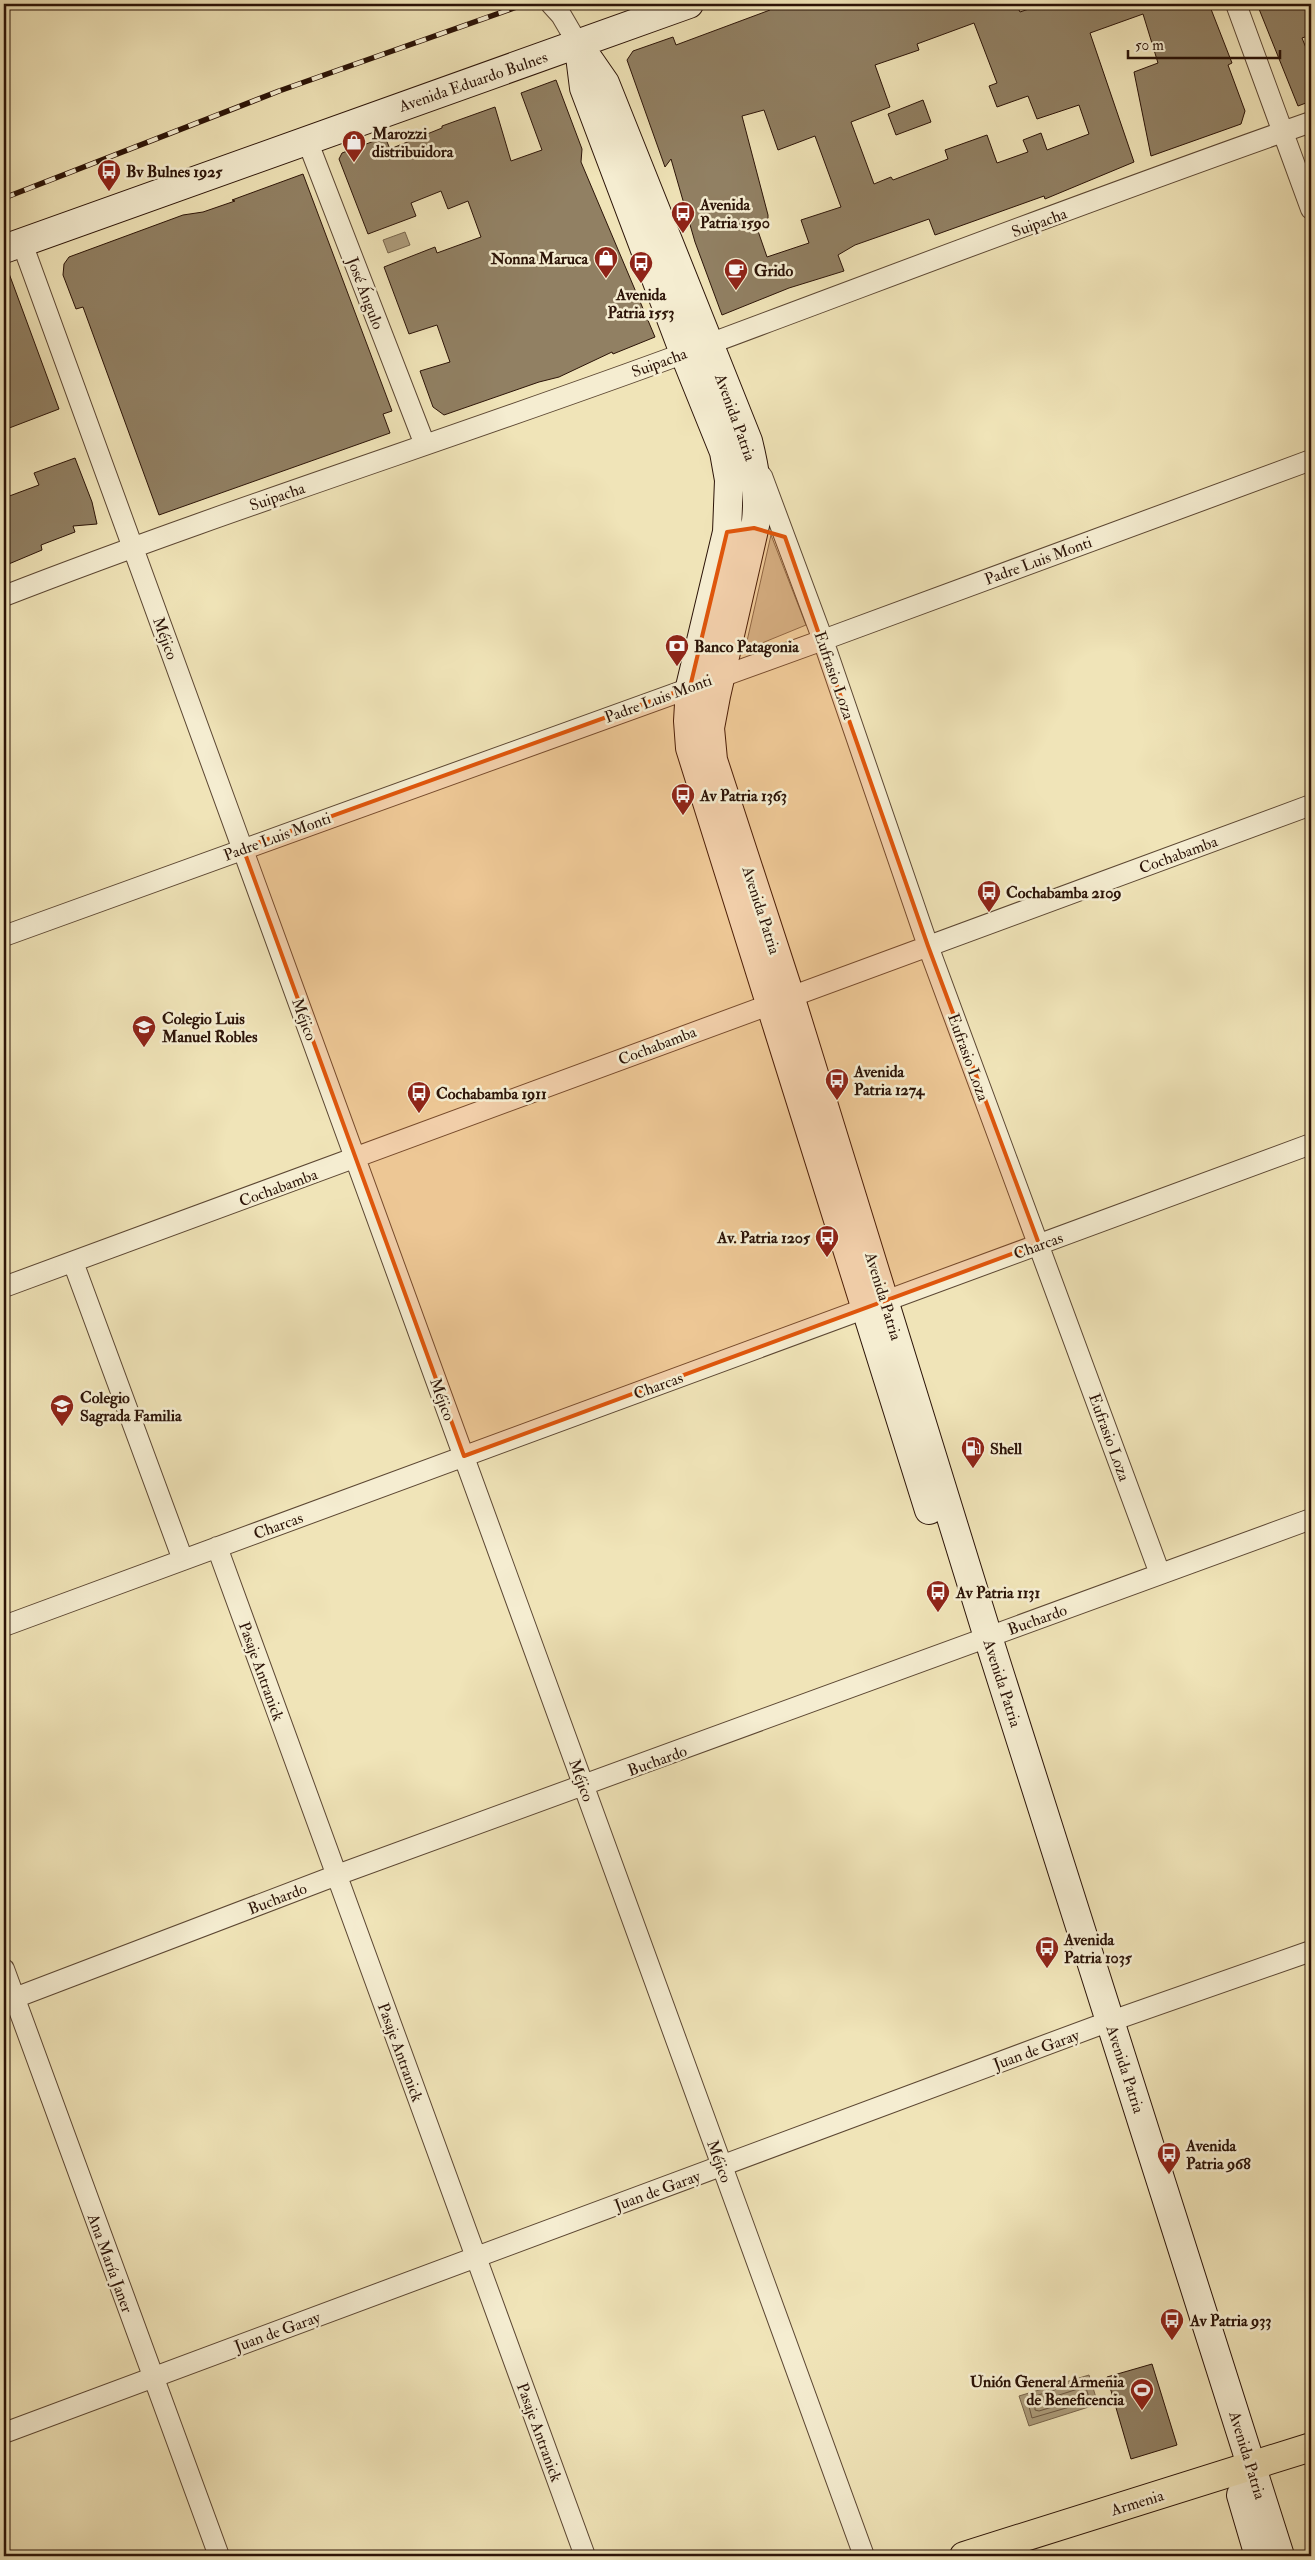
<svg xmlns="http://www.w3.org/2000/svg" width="1315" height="2560" viewBox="0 0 1315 2560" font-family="'IM FELL Double Pica',serif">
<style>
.green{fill:#cfc09a;stroke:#7d6a50}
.water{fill:#ad9d7c;stroke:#79664d}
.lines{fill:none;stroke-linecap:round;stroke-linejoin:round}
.shore{stroke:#6c5842;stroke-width:1}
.building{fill:#918063;stroke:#2b1307;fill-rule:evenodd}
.minor-casing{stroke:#5c4733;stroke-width:22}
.secondary-casing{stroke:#2b1307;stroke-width:30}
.primary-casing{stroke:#2b1307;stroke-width:30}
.minor{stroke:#f5edd1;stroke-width:20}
.secondary{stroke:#f5edd1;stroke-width:28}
.primary{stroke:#f0e4b8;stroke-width:28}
.rail-casing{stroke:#2b1307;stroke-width:5.5}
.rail{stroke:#f5edd1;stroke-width:4;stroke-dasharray:11;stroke-linecap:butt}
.marked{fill:#df560c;fill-opacity:0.2;stroke:#df560c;stroke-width:4;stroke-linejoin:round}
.labels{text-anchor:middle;stroke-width:5;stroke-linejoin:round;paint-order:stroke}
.street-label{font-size:16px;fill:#2b1307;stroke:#f5edd1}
.poi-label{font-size:16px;font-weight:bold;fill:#2b1307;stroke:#f5edd1;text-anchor:start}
</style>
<rect width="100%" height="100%" fill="#f0e4b8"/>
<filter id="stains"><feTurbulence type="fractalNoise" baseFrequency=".004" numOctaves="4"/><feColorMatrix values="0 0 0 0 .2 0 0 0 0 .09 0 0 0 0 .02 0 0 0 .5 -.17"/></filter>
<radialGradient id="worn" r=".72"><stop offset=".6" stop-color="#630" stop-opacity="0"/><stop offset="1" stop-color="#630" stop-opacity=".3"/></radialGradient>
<path class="green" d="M771 535 806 625 745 650Z"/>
<path class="water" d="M405 232 410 245 388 253 383 240Z
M1089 2375 1098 2404 1029 2426 1019 2396Z"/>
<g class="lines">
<path class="shore" d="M1084 2381 1090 2401 1032 2418 1027 2399Z
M1079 2389 1082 2391V2398L1039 2411 1035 2410V2403Z"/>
</g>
<path class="building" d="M778 4H1016L1020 12 1043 4H1209L1232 63 1228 65 1245 111 1241 124 1151 156 1134 72 1158 63 1143 14 1090 33 1134 162 1045 199 1044 196 935 235 929 219 855 245 838 255 844 271 789 288 722 315 695 242 671 159 665 167 627 60 633 51 673 37 676 45 770 10 769 7ZM974 23 997 83 989 86 997 107 1028 96 1037 119 1079 105 1089 134 1047 150 1041 133 1023 140 1028 152 997 163 987 135 945 150 948 159 893 180 891 177 874 184 851 122 890 107 875 65 919 50 917 44ZM764 110 778 150 815 136 841 207 801 220 809 243 767 257 758 231 768 218V215L742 116Z
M1257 4H1311V35L1302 38 1311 60V101L1298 106Z
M556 80 582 149 581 162 655 337 613 354 612 352 559 377 539 382 444 415 433 407 420 371 450 362 437 325 409 334 384 267 435 247 437 253 481 237 468 201 448 209 441 191 411 203 416 216 368 234 339 159 342 153 385 137 390 149 442 128V126L495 107 511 161 542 150 521 93Z
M923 100 931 122 896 135 888 114Z
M303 174 392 411 383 414 390 433 159 515 83 307 76 309 63 275 64 264 69 257 183 215 203 212 235 201 232 200Z
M4 268H7L59 409 4 430Z
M75 458 92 502 97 524 73 526 75 532 41 545 42 550 4 566V498L39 485 34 473Z
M1152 2364 1177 2445 1131 2459 1107 2377Z"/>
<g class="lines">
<g class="minor-casing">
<path id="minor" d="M551 4 561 15 578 44
M1236 4 1311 209
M307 140 425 445
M22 243 864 2556
M762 476 823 640 928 946 1160 1574
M4 596C228 509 457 437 682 354 892 276 1100 196 1311 122
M4 936 823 640 1311 460
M73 1262 183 1560
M4 1287 1311 805
M217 1547 585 2556
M4 1626 1311 1144
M4 1969 219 2556
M4 2002 337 1875 1311 1519
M4 2433 1094 2027 1311 1951"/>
</g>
<g class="secondary-casing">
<path id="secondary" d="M578 44 605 83 748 441C755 469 759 493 756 521L716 696 710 728 713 760 790 996 988 1637 1280 2556
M579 48 584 88 684 353 724 452 729 480 727 532 690 687 688 721 690 748 929 1510
M4 249 689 4
M1241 2495 1259 2556"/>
</g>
<g class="primary-casing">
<path id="primary" d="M964 2556 1311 2447"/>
</g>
<use href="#minor" class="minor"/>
<use href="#secondary" class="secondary"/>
<use href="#primary" class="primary"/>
<g class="rail-casing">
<path id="rail" d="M4 198 279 91 525 4"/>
</g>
<use href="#rail" class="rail"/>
</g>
<path class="marked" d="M754 528 785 537 928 946 1039 1244 464 1456 243 848 690 687 727 532Z"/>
<defs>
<g id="shop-pin" transform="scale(1.25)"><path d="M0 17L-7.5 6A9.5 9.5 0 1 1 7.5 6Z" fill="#8f2418" stroke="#f5edd1"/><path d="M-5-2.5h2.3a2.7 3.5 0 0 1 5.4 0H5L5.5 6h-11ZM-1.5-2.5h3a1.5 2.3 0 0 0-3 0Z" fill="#fff"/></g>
<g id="bus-pin" transform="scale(1.25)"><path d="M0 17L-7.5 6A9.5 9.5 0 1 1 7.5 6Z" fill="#8f2418" stroke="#f5edd1"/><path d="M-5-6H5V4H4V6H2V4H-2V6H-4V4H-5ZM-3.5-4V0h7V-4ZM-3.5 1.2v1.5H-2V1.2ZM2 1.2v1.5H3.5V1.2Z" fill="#fff"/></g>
<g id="cafe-pin" transform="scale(1.25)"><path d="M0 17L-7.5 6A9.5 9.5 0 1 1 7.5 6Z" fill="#8f2418" stroke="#f5edd1"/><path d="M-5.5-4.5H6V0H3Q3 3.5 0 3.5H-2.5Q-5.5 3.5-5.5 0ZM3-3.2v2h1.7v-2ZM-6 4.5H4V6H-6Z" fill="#fff"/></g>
<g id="bank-pin" transform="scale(1.25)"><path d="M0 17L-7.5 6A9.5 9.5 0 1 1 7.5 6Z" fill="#8f2418" stroke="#f5edd1"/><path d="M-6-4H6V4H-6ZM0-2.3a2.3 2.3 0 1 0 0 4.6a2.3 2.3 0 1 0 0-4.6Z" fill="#fff"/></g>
<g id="school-pin" transform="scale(1.25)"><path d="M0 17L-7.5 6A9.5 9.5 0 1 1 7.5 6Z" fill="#8f2418" stroke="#f5edd1"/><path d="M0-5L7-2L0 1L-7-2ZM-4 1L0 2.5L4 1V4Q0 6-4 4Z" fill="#fff"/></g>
<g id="fuel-pin" transform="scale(1.25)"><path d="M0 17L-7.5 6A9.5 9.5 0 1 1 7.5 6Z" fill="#8f2418" stroke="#f5edd1"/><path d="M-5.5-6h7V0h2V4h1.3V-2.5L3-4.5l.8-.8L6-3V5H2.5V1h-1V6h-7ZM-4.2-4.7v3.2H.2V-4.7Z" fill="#fff"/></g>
<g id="stadium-pin" transform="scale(1.25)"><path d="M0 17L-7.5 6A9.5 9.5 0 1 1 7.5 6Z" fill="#8f2418" stroke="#f5edd1"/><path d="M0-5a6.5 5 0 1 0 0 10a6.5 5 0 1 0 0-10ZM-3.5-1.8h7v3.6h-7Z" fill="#fff"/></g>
</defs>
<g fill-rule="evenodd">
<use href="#shop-pin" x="354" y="142"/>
<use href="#bus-pin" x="109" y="171"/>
<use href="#bus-pin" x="683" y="213"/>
<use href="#shop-pin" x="606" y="258"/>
<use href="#bus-pin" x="641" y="263"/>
<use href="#cafe-pin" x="736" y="270"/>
<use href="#bank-pin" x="677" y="646"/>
<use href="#bus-pin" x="683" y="795"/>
<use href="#bus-pin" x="989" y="892"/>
<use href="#school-pin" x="144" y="1027"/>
<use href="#bus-pin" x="837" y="1080"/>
<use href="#bus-pin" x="419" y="1093"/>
<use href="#bus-pin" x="827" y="1237"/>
<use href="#school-pin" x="62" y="1406"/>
<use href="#fuel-pin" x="973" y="1448"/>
<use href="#bus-pin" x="938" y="1592"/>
<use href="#bus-pin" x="1047" y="1948"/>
<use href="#bus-pin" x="1169" y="2154"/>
<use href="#bus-pin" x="1172" y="2320"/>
<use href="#stadium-pin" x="1142" y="2390"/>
</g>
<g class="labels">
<g class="street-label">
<text transform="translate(473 81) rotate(-19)" y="6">Avenida Eduardo Bulnes</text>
<text transform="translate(1039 222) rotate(-20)" y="6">Suipacha</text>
<text transform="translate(366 293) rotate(69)" y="6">José Ángulo</text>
<text transform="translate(659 362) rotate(-20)" y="6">Suipacha</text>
<text transform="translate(736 417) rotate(70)" y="6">Avenida Patria</text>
<text transform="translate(277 496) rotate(-19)" y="6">Suipacha</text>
<text transform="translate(1038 560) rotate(-20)" y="6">Padre Luis Monti</text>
<text transform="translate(166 638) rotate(70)" y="6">Méjico</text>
<text transform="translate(835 675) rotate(71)" y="6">Eufrasio Loza</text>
<text transform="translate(658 698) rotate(-20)" y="6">Padre Luis Monti</text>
<text transform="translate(277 836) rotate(-20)" y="6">Padre Luis Monti</text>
<text transform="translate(1178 854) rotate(-20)" y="6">Cochabamba</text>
<text transform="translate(762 910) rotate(72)" y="6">Avenida Patria</text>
<text transform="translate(305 1019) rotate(70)" y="6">Méjico</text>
<text transform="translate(657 1045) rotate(-21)" y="6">Cochabamba</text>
<text transform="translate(969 1057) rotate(70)" y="6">Eufrasio Loza</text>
<text transform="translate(278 1187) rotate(-20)" y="6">Cochabamba</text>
<text transform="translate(1038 1245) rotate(-20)" y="6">Charcas</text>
<text transform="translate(884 1296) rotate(73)" y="6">Avenida Patria</text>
<text transform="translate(658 1385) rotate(-20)" y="6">Charcas</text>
<text transform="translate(443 1399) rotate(70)" y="6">Méjico</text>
<text transform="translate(1110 1437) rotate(70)" y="6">Eufrasio Loza</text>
<text transform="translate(278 1525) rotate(-20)" y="6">Charcas</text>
<text transform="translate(1037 1619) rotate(-20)" y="6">Buchardo</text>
<text transform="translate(262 1671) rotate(70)" y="6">Pasaje Antranick</text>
<text transform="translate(1003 1683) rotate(72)" y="6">Avenida Patria</text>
<text transform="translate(657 1760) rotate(-20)" y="6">Buchardo</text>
<text transform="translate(582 1780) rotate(70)" y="6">Méjico</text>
<text transform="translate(277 1898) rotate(-21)" y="6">Buchardo</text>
<text transform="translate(1036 2049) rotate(-20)" y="6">Juan de Garay</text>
<text transform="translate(401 2052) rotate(70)" y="6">Pasaje Antranick</text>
<text transform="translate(1126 2069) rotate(72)" y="6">Avenida Patria</text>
<text transform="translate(720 2161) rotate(70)" y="6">Méjico</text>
<text transform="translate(657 2190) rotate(-20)" y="6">Juan de Garay</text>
<text transform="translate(111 2263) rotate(70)" y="6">Ana María Janer</text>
<text transform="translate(277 2331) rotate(-20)" y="6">Juan de Garay</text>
<text transform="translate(540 2432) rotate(70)" y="6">Pasaje Antranick</text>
<text transform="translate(1248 2455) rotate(73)" y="6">Avenida Patria</text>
<text transform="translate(1137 2502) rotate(-17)" y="6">Armenia</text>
</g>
<g class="poi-label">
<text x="372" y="139">Marozzi<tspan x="372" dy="18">distribuidora</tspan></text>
<text x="126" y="177">Bv Bulnes 1925</text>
<text x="700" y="210">Avenida<tspan x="700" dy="18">Patria 1590</tspan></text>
<text x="588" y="264" text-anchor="end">Nonna Maruca</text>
<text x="754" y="276">Grido</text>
<text x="641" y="300" text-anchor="middle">Avenida<tspan x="641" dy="18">Patria 1553</tspan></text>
<text x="694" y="652">Banco Patagonia</text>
<text x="700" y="801">Av Patria 1363</text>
<text x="1006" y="898">Cochabamba 2109</text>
<text x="162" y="1024">Colegio Luis<tspan x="162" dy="18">Manuel Robles</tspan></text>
<text x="854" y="1077">Avenida<tspan x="854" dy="18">Patria 1274</tspan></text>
<text x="436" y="1099">Cochabamba 1911</text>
<text x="810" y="1243" text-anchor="end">Av. Patria 1205</text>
<text x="80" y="1403">Colegio<tspan x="80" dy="18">Sagrada Familia</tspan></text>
<text x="990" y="1454">Shell</text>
<text x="956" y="1598">Av Patria 1131</text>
<text x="1064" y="1945">Avenida<tspan x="1064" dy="18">Patria 1035</tspan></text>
<text x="1186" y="2151">Avenida<tspan x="1186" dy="18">Patria 968</tspan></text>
<text x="1190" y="2326">Av Patria 933</text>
<text x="1124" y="2387" text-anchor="end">Unión General Armenia<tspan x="1124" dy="18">de Beneficencia</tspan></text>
</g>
</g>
<rect width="1315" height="2560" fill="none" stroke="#f0e4b8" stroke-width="20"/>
<rect x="5" y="5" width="1305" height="2550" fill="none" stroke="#2b1307" stroke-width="2.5"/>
<rect x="10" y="10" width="1295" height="2540" fill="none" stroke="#2b1307"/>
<path d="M1128 50v8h152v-8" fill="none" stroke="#2b1307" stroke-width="2.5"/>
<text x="1135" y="50" font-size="15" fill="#2b1307" stroke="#f5edd1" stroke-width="4" paint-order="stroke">50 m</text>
<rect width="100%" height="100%" filter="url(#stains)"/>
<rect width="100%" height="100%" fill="url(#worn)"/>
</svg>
